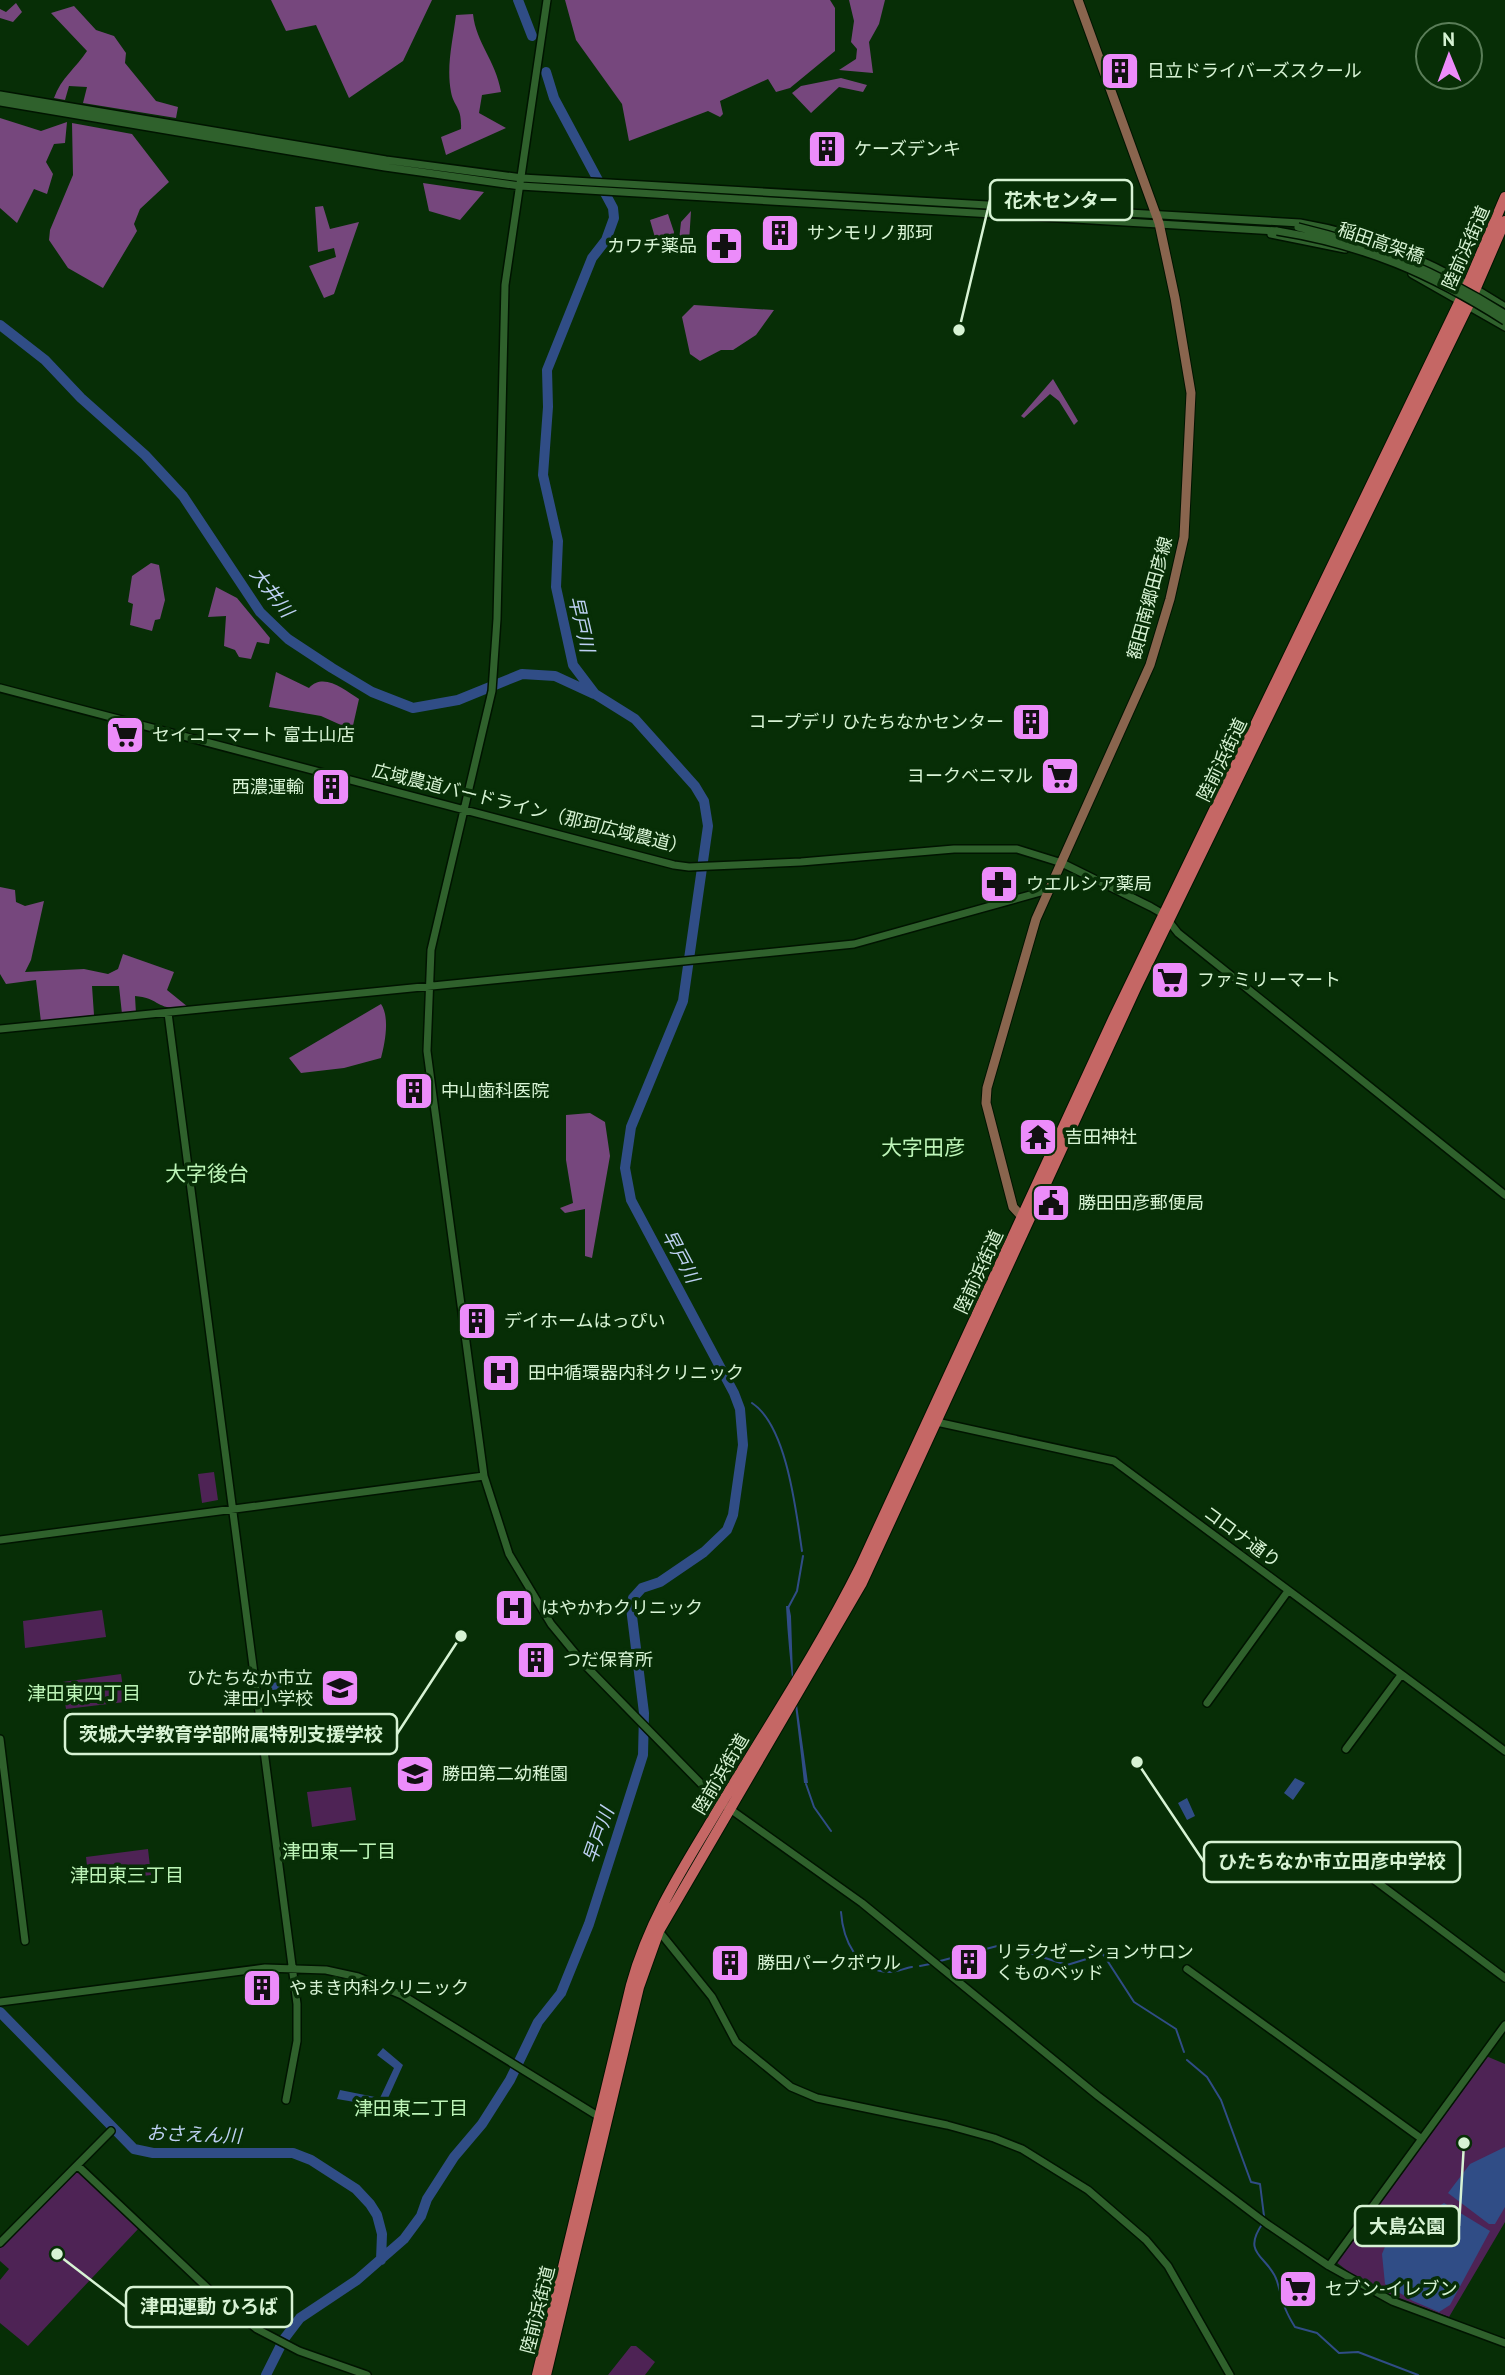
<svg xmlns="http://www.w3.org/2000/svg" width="1505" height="2375" viewBox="0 0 1505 2375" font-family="'PT Sans','Noto Sans JP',sans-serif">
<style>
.green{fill:#4e2355}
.forest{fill:#76477d}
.water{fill:#304d86}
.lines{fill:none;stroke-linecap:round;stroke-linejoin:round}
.stream{stroke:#304d86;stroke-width:2}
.river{stroke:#304d86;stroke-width:10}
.minor-casing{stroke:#001400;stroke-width:10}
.major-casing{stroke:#001400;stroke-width:11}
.highway-casing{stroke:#001400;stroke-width:12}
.minor{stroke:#2f612c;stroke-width:7}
.major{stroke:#89654e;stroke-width:9}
.highway{stroke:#c56765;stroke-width:10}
.minor-bridge-casing{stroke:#001400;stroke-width:10;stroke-linecap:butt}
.minor-bridge{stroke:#2f612c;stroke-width:7}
.labels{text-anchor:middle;stroke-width:7;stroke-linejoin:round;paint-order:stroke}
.poi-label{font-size:18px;fill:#d7f3d4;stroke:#072e06;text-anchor:start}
.street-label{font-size:18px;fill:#d7f3d4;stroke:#072e06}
.water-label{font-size:19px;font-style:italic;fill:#bdd0f2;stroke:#072e06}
.neighbourhood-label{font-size:19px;fill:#bdf5b8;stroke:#072e06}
.quarter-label{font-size:21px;fill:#bdf5b8;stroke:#072e06}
.leader{fill:none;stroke:#d7f3d4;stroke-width:2.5}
.callout-dot{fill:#d7f3d4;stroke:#072e06;stroke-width:2.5}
.callout{fill:#072e06;stroke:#d7f3d4;stroke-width:2.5}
.callout-label{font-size:19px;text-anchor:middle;font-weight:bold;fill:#d7f3d4}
</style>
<rect width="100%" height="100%" fill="#072e06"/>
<path class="green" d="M214 1472 218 1500 202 1503 198 1474Z
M102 1610 106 1637 25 1648 23 1621Z
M121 1674 125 1702 66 1709 62 1682Z
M351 1787 356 1820 312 1827 307 1792Z
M148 1849 151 1875 89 1883 86 1857Z
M1486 2056 1505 2064V2222L1449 2317 1366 2285 1336 2262Z
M77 2171 139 2228 28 2346 0 2323V2280L9 2269 0 2261V2248Z
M631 2346H636L655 2362 645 2375H608Z"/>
<path class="forest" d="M271 0H432L403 61 349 98 316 25 286 31Z
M565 0H830L835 8V51L790 88 776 92 768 79 720 101 723 114 720 117 708 111 629 141 622 104 576 40Z
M849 0H885L879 24 869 42 873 73 839 70 856 59 857 49 851 42 854 21Z
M16 3 22 12 13 22 0 18V9L6 12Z
M74 6 96 30 114 36 126 53 125 63 156 101 178 107 176 118 83 103 87 87 69 86 65 100 54 98C61 78 76 68 87 51L51 13Z
M473 14C476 43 496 61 501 92L482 95 479 113 506 128 446 155 441 137 461 129C462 106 454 108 451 92 446 66 453 40 456 15Z
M841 78 867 85 863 92 839 87 811 113 792 93 801 86Z
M0 118 41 131 67 122 65 143 54 144 46 162 53 174 47 194 34 189 17 223 0 208Z
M72 123 132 134 169 182 140 209 134 224 137 231 103 288 68 268 49 240 50 230 73 175Z
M423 183 484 192 460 220 429 211Z
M323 206 330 229 359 222 334 294 324 298 309 266 336 257 334 248 318 252 315 207Z
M691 211 689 242 679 240 681 222Z
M668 214 674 232 673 239 656 241 650 220Z
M694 305 774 310 756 335 733 350H721L700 361 690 354 682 317Z
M1053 379 1078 421 1074 425 1059 401 1050 394 1024 418 1021 416Z
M151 563 159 565 165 600 160 619 155 620 152 631 130 625 133 604 128 602 132 576Z
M216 587 237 598 270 638 269 644 257 642 251 659 239 657 235 650 224 646 226 616 208 617Z
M276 672 309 688C324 672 344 690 359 699L352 730 321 716 269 707Z
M0 887 15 890 16 902 25 906 44 901 31 960 25 972 84 969 108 974 118 969 123 954 174 972 167 990 188 1007C156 1012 161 998 135 996L136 1014H122L119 986H92L94 1015 41 1022 36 980 6 984 0 974Z
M381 1004C390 1017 385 1043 381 1058L344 1068 301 1073 289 1058Z
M590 1113 605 1122 610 1156 592 1258 585 1256V1209L565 1213 560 1208 573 1203 566 1160V1115Z"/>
<path class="water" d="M786 1606H789L791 1616 793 1676 808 1783H804C798 1724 789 1665 786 1606Z
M285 1678 286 1688 266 1691 265 1680Z
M1295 1778 1305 1783 1293 1800 1284 1793Z
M1187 1798 1195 1816 1187 1820 1178 1803Z
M383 2048 403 2065 384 2107 337 2099 340 2090 380 2098 394 2068 377 2055Z
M1505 2147V2207L1495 2224H1489L1448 2193 1470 2164Z
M1444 2203 1490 2231 1450 2305 1439 2312 1413 2301 1385 2284 1382 2254 1389 2237Z"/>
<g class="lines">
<path class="stream" d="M752 1403C787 1426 796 1511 802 1551
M788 1608 797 1591 803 1556
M806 1784 814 1807 831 1831
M841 1912C843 1940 857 1972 890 1972 897 1972 905 1968 912 1967
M1008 1946 1067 1965 1103 1954 1134 2002 1176 2029 1184 2052
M940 1961 1001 1945
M920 1966 930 1964
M1187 2060 1207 2077 1221 2100 1251 2182 1260 2184 1264 2216
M1263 2223C1240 2255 1269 2256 1277 2281 1283 2301 1283 2308 1295 2327L1317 2333 1339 2353 1358 2352 1418 2375"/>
<path class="river" d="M518 0 532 36
M0 325 45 360 81 398 145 455 183 496 260 612 288 639 332 668 372 692 413 708 458 700 522 674 555 676 594 694
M0 2012 134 2149 153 2153H293L311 2160 356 2189 370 2204 377 2215 382 2234 381 2260
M266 2375 284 2339 300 2318 357 2280 404 2239 421 2216 427 2199 454 2157 482 2124 510 2080 538 2022 561 1993 589 1924 643 1755 644 1713 631 1608 633 1598 642 1588 660 1582 704 1552 727 1530 733 1515 743 1445 740 1409 734 1393 631 1200 625 1168 631 1127 683 1001 708 826 704 801 695 786 635 719 595 694 573 665 556 587 558 541 543 475 548 407 547 370 592 258 606 240 614 218 613 208 554 98 546 72"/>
<g class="minor-casing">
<path id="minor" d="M547 0 505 285 497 619 492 691 431 950 427 1051 432 1089 484 1476 509 1554 551 1624 584 1664 716 1799 862 1903 1098 2096 1267 2224 1329 2266 1392 2301 1505 2343
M0 95 386 160 522 178 1300 223C1376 236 1441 266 1505 307
M0 102 385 167 520 186 1277 231
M1271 234 1345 249
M1412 274 1505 327
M0 688 674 865 689 867 801 862 954 849H1017L1062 863 1151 907 1163 914 1178 933 1505 1195
M168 1013 297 2004V2041L286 2100
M0 1029 854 944 1048 890
M932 1421 1114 1461 1505 1751
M0 1540 484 1476
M1207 1703 1288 1591
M0 1739 25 1941
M1346 1749 1401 1675
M1353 1864 1505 1978
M658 1930 712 1997 736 2042 791 2087 817 2098 947 2125 994 2138 1022 2149 1088 2190 1146 2240 1168 2266 1230 2375
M1187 1969 1422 2139
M0 2002 265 1968 326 1970 358 1977 402 1995 601 2118
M78 2166 217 2297 257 2329 299 2351 367 2375
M0 2243 111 2131
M1329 2266 1505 2025"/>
</g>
<g class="major-casing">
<path id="major" d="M1025 1220 1013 1207 986 1103 987 1088 1036 919 1150 665 1170 599 1184 537 1191 393 1175 298 1159 223 1078 0"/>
</g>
<g class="highway-casing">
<path id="highway" d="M537 2375 631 1985C647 1927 676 1879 707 1828 758 1741 815 1657 860 1567L1114 1017 1468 284 1505 197
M546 2375 639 1987 659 1931 862 1583 1136 988 1469 304 1505 221"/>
</g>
<use href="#minor" class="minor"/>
<use href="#major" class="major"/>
<use href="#highway" class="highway"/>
<g class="minor-bridge-casing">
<path id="minor-bridge" d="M1298 227C1377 246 1436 271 1505 314
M1277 231C1365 245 1431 274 1505 321"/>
</g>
<use href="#minor-bridge" class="minor-bridge"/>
</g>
<defs>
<g id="building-square" transform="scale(2.0125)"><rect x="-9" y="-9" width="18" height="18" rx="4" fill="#ec8cfa" stroke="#072e06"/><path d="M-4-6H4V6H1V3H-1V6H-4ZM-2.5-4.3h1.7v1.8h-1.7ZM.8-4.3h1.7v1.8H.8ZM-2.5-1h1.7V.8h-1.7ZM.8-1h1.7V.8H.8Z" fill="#111"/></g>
<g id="pharmacy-square" transform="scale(2.0125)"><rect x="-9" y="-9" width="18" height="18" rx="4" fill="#ec8cfa" stroke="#072e06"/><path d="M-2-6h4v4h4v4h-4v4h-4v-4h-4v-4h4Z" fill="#111"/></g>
<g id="supermarket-square" transform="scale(2.0125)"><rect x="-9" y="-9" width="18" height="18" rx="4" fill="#ec8cfa" stroke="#072e06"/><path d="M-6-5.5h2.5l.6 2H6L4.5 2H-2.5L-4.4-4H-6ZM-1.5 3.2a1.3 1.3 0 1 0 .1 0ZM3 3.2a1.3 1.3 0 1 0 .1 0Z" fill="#111"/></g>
<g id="temple-square" transform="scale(2.0125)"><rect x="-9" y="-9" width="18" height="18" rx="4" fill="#ec8cfa" stroke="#072e06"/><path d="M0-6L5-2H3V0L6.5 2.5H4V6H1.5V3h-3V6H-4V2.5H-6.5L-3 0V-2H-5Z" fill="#111"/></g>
<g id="civic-square" transform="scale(2.0125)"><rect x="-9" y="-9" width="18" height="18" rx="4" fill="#ec8cfa" stroke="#072e06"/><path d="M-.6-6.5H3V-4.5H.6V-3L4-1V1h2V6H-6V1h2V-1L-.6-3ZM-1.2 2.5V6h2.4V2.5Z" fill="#111"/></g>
<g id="hospital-square" transform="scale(2.0125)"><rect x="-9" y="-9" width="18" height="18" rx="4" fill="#ec8cfa" stroke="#072e06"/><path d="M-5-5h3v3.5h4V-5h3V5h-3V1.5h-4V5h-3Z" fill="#111"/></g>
<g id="school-square" transform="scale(2.0125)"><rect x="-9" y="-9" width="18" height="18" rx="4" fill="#ec8cfa" stroke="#072e06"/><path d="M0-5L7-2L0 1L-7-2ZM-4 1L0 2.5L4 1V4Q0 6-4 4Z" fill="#111"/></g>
</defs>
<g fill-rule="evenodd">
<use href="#building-square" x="1120" y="71"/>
<use href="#building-square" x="827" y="149"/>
<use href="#building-square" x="780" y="233"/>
<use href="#pharmacy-square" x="724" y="246"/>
<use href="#building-square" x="1031" y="722"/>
<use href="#supermarket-square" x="125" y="735"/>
<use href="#supermarket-square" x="1060" y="776"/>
<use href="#building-square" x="331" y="787"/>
<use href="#pharmacy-square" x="999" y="884"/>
<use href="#supermarket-square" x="1170" y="980"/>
<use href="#building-square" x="414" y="1091"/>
<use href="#temple-square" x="1038" y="1137"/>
<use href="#civic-square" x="1051" y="1203"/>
<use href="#building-square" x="477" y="1321"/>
<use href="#hospital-square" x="501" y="1373"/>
<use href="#hospital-square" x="514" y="1608"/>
<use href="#building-square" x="536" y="1660"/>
<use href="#school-square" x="340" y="1688"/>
<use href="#school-square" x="415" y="1774"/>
<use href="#building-square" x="969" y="1962"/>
<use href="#building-square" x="730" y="1963"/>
<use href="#building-square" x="262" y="1988"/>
<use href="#supermarket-square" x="1298" y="2289"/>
</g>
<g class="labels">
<g class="poi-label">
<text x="1147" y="77">日立ドライバーズスクール</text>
<text x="854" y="155">ケーズデンキ</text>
<text x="807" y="239">サンモリノ那珂</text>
<text x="697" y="252" text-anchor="end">カワチ薬品</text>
<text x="1004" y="728" text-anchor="end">コープデリ ひたちなかセンター</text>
<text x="152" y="741">セイコーマート 富士山店</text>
<text x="1033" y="782" text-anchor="end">ヨークベニマル</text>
<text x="304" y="793" text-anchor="end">西濃運輸</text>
<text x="1026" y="890">ウエルシア薬局</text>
<text x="1197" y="986">ファミリーマート</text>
<text x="441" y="1097">中山歯科医院</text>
<text x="1065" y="1143">吉田神社</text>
<text x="1078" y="1209">勝田田彦郵便局</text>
<text x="504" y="1327">デイホームはっぴい</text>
<text x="528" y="1379">田中循環器内科クリニック</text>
<text x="541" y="1614">はやかわクリニック</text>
<text x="563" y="1666">つだ保育所</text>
<text x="313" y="1684" text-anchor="end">ひたちなか市立<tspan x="313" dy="21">津田小学校</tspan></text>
<text x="442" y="1780">勝田第二幼稚園</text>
<text x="996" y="1958">リラクゼーションサロン<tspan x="996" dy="21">くものベッド</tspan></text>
<text x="757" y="1969">勝田パークボウル</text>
<text x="289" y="1994">やまき内科クリニック</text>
<text x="1325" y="2295">セブン-イレブン</text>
</g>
<g class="street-label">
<text transform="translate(1381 243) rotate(19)" y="6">稲田高架橋</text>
<text transform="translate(1466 248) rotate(-66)" y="6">陸前浜街道</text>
<text transform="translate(1150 598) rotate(-75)" y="6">額田南郷田彦線</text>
<text transform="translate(1222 760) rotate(-64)" y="6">陸前浜街道</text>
<text transform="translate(530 809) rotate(14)" y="6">広域農道バードライン（那珂広域農道）</text>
<text transform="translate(979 1272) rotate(-65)" y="6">陸前浜街道</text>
<text transform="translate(1242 1537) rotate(36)" y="6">コロナ通り</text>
<text transform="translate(721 1774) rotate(-59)" y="6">陸前浜街道</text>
<text transform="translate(538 2310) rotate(-76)" y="6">陸前浜街道</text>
</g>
<g class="water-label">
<text transform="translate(272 592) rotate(52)" y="7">大井川</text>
<text transform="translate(582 624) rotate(77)" y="7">早戸川</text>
<text transform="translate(681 1256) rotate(62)" y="7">早戸川</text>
<text transform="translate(598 1835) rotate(-71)" y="7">早戸川</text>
<text transform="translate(194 2134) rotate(2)" y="7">おさえん川</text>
</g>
<g class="neighbourhood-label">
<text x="84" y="1700">津田東四丁目</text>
<text x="339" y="1858">津田東一丁目</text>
<text x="127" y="1882">津田東三丁目</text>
<text x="411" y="2115">津田東二丁目</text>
</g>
<g class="quarter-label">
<text x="923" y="1155">大字田彦</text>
<text x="207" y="1181">大字後台</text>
</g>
</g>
<path class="leader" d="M959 330L990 200M461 1636L397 1734M1137 1762L1204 1862M1464 2143L1459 2226M57 2254L126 2307"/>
<g class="callout-dot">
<circle cx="959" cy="330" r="7"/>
<circle cx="461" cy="1636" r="7"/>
<circle cx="1137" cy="1762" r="7"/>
<circle cx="1464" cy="2143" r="7"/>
<circle cx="57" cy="2254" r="7"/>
</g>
<g class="callout">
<rect x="990" y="180" width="142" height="40" rx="7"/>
<rect x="65" y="1714" width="332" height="40" rx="7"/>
<rect x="1204" y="1842" width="256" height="40" rx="7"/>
<rect x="1355" y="2206" width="104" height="40" rx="7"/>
<rect x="126" y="2287" width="166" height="40" rx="7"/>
</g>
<g class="callout-label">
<text x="1061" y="207">花木センター</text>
<text x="231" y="1741">茨城大学教育学部附属特別支援学校</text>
<text x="1332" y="1868">ひたちなか市立田彦中学校</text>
<text x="1407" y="2233">大島公園</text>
<text x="209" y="2313">津田運動 ひろば</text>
</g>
<g transform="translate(1449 56) rotate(359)"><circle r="33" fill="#072e06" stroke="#5a7d58" stroke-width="2"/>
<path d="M0-5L12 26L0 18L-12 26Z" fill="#ec8cfa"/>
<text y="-10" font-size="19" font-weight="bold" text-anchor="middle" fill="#d7f3d4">N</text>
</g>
</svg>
